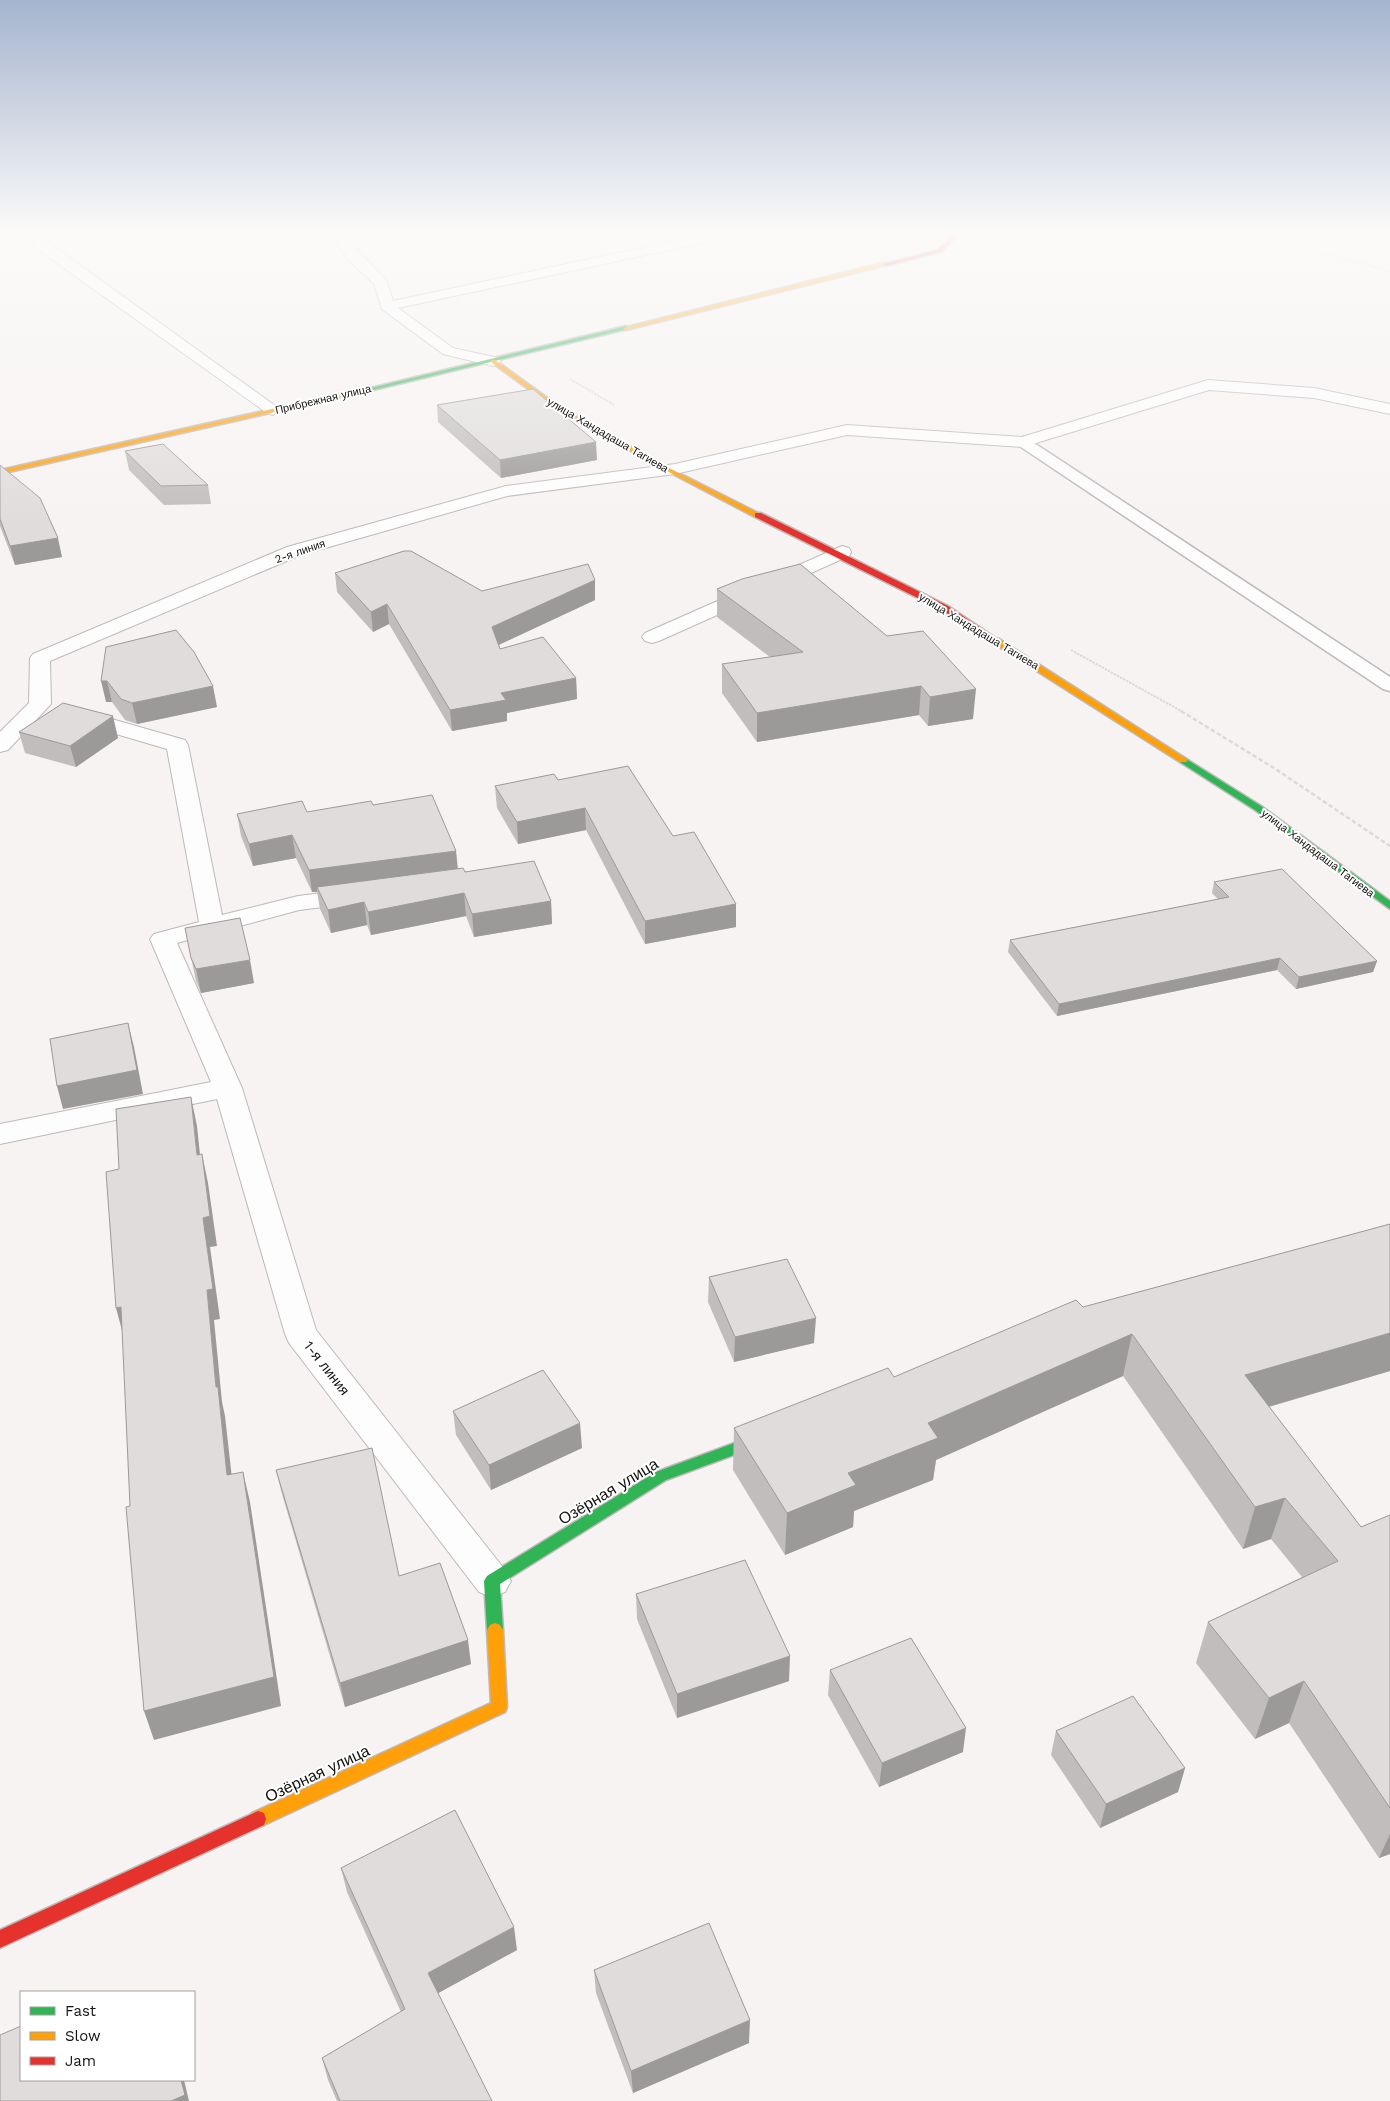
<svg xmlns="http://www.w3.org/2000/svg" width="1390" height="2101" viewBox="0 0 1390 2101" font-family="'Work Sans',sans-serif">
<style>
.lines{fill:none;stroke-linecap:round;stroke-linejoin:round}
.lane-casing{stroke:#bcb9b8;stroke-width:3}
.street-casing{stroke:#bcb9b8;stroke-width:2}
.fast-casing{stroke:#bcb9b8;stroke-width:3}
.slow-casing{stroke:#bcb9b8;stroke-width:3}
.jam-casing{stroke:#bcb9b8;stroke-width:3}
.path-far1{stroke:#dbdada;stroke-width:2;stroke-dasharray:2.5 1;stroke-linecap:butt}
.path{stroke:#dbdada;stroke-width:2.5;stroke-dasharray:4.5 2.5;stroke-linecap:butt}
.lane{fill:#fefdfd;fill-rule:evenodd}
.street{fill:#fefdfd;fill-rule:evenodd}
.fast{fill:#30b455;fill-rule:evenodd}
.slow{fill:#ff9f0a;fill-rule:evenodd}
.jam{fill:#e5322d;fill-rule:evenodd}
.wall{fill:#c0bdbc}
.shaded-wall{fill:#9c9a99}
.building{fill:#dfdcdb;stroke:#9c9a99}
.labels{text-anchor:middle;stroke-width:4;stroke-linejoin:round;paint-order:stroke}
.far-street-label{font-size:11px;fill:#141211;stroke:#fff}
.street-label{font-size:14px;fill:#141211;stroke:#fff}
.near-street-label{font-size:16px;fill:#141211;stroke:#fff}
</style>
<rect width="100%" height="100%" fill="#f7f3f2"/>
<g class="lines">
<g class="lane-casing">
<path id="lane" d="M1023 437 1028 439 1390 677V691L1383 689 1018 445 1015 442Z"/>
</g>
<g class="street-casing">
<path id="street" d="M15 233H31L46 241 281 410 273 415 267 413Z
M328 233H341L386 280 393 301 711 233H720L722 236 716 240 398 308 453 348 498 358 501 361 498 364 493 366 443 354 382 309 374 284 350 261Z
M1063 233H1103L1102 236 1082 241Z
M1208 380 1314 388 1390 404V414L1314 398 1209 390 1023 447 847 435 675 474 507 496 301 555 50 661 51 704 8 750 0 752V732L29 703 30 658 33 654 287 547 506 486 675 464 847 425 1022 437Z
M842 546 849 548 851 552 849 556 659 641 652 643 645 641 642 637 645 633Z
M80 710 185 740 188 745 222 915 298 896 355 889 364 891 367 896 364 901 355 903 299 910 177 943 242 1088 316 1330 505 1570 511 1581 505 1592 492 1597 479 1592 289 1343 285 1334 217 1099 0 1144V1124L211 1082 150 939 154 934 199 922 167 749 72 721 69 716 72 711Z"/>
</g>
<g class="fast-casing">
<path id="fast" d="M626 326 628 327V329L357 394 354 392Z
M1183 757 1261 806 1390 901V909L1255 810 1180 762V758Z
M767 1431 772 1433 774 1437 772 1441 666 1480 500 1584 503 1630 500 1635 495 1637 490 1635 487 1630 484 1581 487 1576 656 1472Z"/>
</g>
<g class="slow-casing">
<path id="slow" d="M886 262 888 265 626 330 623 328Z
M491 360H495L564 410 671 469 762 515 755 517 667 471 560 412 491 362Z
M357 390 359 391V393L0 474V470Z
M993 639H999L1188 760 1186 762H1180L993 643Z
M495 1623 500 1625 503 1630 507 1707 505 1712 264 1825 258 1827 252 1825 250 1819 252 1813 491 1703 487 1630 490 1625Z"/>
</g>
<g class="jam-casing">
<path id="jam" d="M956 233H961L941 252 886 266 883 264 937 250Z
M755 513H761L948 606 1000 641 993 643 942 610 755 517Z
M258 1811 264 1813 266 1819 264 1825 0 1948V1930Z"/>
</g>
<path class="path-far1" d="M1231 233 1359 262 1390 272
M570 379 614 405
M1071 650 1183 712"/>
<path class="path" d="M1181 711 1274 768 1390 846"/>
<use href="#lane" class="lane"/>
<use href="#street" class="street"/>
<use href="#fast" class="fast"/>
<use href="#slow" class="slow"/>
<use href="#jam" class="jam"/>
</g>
<path class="wall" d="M437 405 597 460 501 478 438 422Z
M125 451 208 485 211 504 164 505 129 470Z
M0 465 62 557 15 565 0 526Z
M800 564 973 719 928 726 919 715 757 742 722 693V664L770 657 717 617V589Z
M335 573 482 591 595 600 499 645 500 649 576 678 577 699 507 713V721L452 731 389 624 373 632 337 592Z
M106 647 217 707 137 724 125 720 112 702H106Z
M19 732 118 738 76 767 25 753Z
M558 780 673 836 736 904V927L645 944 586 830 518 844 497 808 495 786Z
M373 805 456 851 458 869 465 872 551 901 552 924 474 937 466 916 371 935 367 925 331 933 320 909 317 892H312L296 858 253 866 241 836 237 814 307 812Z
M1214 882 1377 961 1373 972 1296 989 1277 970 1057 1016 1008 952 1010 940 1218 899 1212 893Z
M185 928 254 983 201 993 196 981Z
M1390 1224V1371L1269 1407 1361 1527 1390 1515V1854L1379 1858 1289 1723 1255 1739 1196 1663 1208 1622 1302 1577 1271 1539 1243 1549 1123 1376 936 1460 933 1480 854 1511 853 1527 785 1555 733 1470 734 1428 894 1377 1083 1307Z
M709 1277 814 1343 734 1362 708 1302Z
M453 1411 582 1448 491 1490 456 1435Z
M276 1470 399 1576 471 1664 345 1707 282 1494Z
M636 1594 789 1681 677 1718 637 1619Z
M830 1670 963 1752 879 1787 828 1695Z
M1056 1731 1185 1768 1178 1792 1100 1828 1051 1755Z
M341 1868 517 1950 438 1993 492 2101H337L328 2080 322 2058 401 2012 347 1892Z
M594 1970 749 2043 633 2093 596 1993Z"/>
<path class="shaded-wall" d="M596 442 597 460 501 478 500 460Z
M58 538 62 557 15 565 10 546Z
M595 580V600L494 647 492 627Z
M387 604 389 624 373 632 371 612Z
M576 678 577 699 507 713V721L452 731 450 710 501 693Z
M101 681H107L112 702H106Z
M213 686 217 707 137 724 132 703Z
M921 686 919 715 757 742V713Z
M976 689 973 719 928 726 930 697Z
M113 716 118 738 76 767 70 746Z
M585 808 586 830 518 844 517 822Z
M292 835 296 858 253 866 249 844Z
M456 851 458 874 317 887V892H312L309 870Z
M464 893 466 916 371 935 368 912Z
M551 901 552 924 474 937 472 914Z
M364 902 367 925 331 933 328 910Z
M736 904V927L645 944V921Z
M1280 958 1277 970 1057 1016 1059 1004Z
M250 960 254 983 201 993 196 969Z
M1377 961 1373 972 1296 989 1299 977Z
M128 1023 134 1047 143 1094 63 1109 57 1086Z
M191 1097 197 1126 203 1184 197 1155Z
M202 1154 208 1183 217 1246 210 1247 220 1319 214 1320 222 1402 225 1416 235 1505 227 1475 216 1387 207 1290 203 1218Z
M121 1307 124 1338 116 1308Z
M816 1318 814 1343 734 1362 735 1337Z
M1390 1333V1371L1233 1417 1245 1375Z
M1132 1334 1123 1376 936 1460 933 1480 854 1511 853 1527 785 1555 787 1513 848 1473 928 1423Z
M580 1423 582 1448 491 1490 489 1465Z
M243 1472 250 1502 281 1706 154 1740 144 1711Z
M1285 1498 1271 1539 1243 1549 1255 1507Z
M468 1640 471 1664 345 1707 340 1683Z
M790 1656 789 1681 677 1718V1694Z
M1304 1681 1289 1723 1255 1739 1269 1698Z
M966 1728 963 1752 879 1787 882 1763Z
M1185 1768 1178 1792 1100 1828 1106 1804Z
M1390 1834V1854L1379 1858Z
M514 1927 517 1950 433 1996 428 1973Z
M750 2020 749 2043 633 2093 631 2071Z
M181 2080H184L189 2101H171Z"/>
<path class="building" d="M533 389 596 442 500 460 437 405Z
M163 444 208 485 161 486 125 451Z
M0 465 40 498 58 538 10 546 0 519Z
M404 551H411L482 591 588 564 595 580 492 627 500 649 543 637 576 678 501 693 506 700 450 710 387 604 371 612 335 573Z
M800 564 887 636 923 631 976 689 930 697 921 686 757 713 722 664 803 652 717 589 742 579Z
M176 630 194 652 213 686 132 703 121 699 107 681H101L106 647Z
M63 703 113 716 70 746 19 732Z
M628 766 673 836 694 832 736 904 645 921 585 808 517 822 495 786 554 774 558 780Z
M432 795 456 851 309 870 292 835 249 844 237 814 302 801 307 812 371 801 373 805Z
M534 861 551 901 472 914 464 893 368 912 364 902 328 910 317 887 463 868 465 872Z
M1282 869 1377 961 1299 977 1280 958 1059 1004 1010 940 1229 897 1214 882Z
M240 918 250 960 196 969 191 958 185 928Z
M128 1023 137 1070 57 1086 50 1039Z
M191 1097 197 1155 202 1154 210 1216 203 1218 213 1289 207 1290 216 1387H218L227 1475 243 1472 274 1677 144 1711 126 1507 130 1506 121 1307 116 1308 106 1172 119 1169 116 1109Z
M1390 1224V1333L1245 1375 1361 1527 1390 1515V1808L1304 1681 1269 1698 1208 1622 1338 1561 1285 1498 1255 1507 1132 1334 928 1423 938 1438 848 1473 856 1485 787 1513 734 1428 888 1368 894 1377 1076 1300 1083 1307Z
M787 1259 816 1318 735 1337 709 1277Z
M543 1370 580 1423 489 1465 453 1411Z
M372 1448 399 1576 440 1563 468 1640 340 1683 276 1470Z
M745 1560 790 1656 677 1694 636 1594Z
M911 1638 966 1728 882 1763 830 1670Z
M1133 1696 1185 1768 1106 1804 1056 1731Z
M455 1810 514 1927 428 1973 492 2101H340L322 2058 405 2009 341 1868Z
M709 1923 750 2020 631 2071 594 1970Z
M21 2026V2080H181L185 2095 171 2101H0V2035Z"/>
<linearGradient id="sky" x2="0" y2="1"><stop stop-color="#a5b4ce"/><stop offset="0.44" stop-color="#fbfaf9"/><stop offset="1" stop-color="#fbfaf9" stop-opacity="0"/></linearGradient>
<rect width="1390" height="527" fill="url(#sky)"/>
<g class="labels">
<g class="far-street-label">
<text transform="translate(323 399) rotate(-13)" y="4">Прибрежная улица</text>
<text transform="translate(608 435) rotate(30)" y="4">улица Хандадаша Тагиева</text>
<text transform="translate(300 551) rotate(-19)" y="4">2-я линия</text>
<text transform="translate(979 631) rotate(31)" y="4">улица Хандадаша Тагиева</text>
<text transform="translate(1318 853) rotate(37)" y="4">улица Хандадаша Тагиева</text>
</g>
<g class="street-label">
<text transform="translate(327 1368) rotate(52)" y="5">1-я линия</text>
</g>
<g class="near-street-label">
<text transform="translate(608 1491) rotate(-31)" y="6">Озёрная улица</text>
<text transform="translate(317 1773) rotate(-25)" y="6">Озёрная улица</text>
</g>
</g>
<rect x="20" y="1991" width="175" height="90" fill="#ffffff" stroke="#a1a0a0"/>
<rect x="30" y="2007" width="25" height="8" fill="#30b455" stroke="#a1a0a0"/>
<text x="65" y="2016" font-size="15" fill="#141211">Fast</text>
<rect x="30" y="2032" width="25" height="8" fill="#ff9f0a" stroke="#a1a0a0"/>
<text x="65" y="2041" font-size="15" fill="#141211">Slow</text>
<rect x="30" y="2057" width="25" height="8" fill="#e5322d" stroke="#a1a0a0"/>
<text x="65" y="2066" font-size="15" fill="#141211">Jam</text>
</svg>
